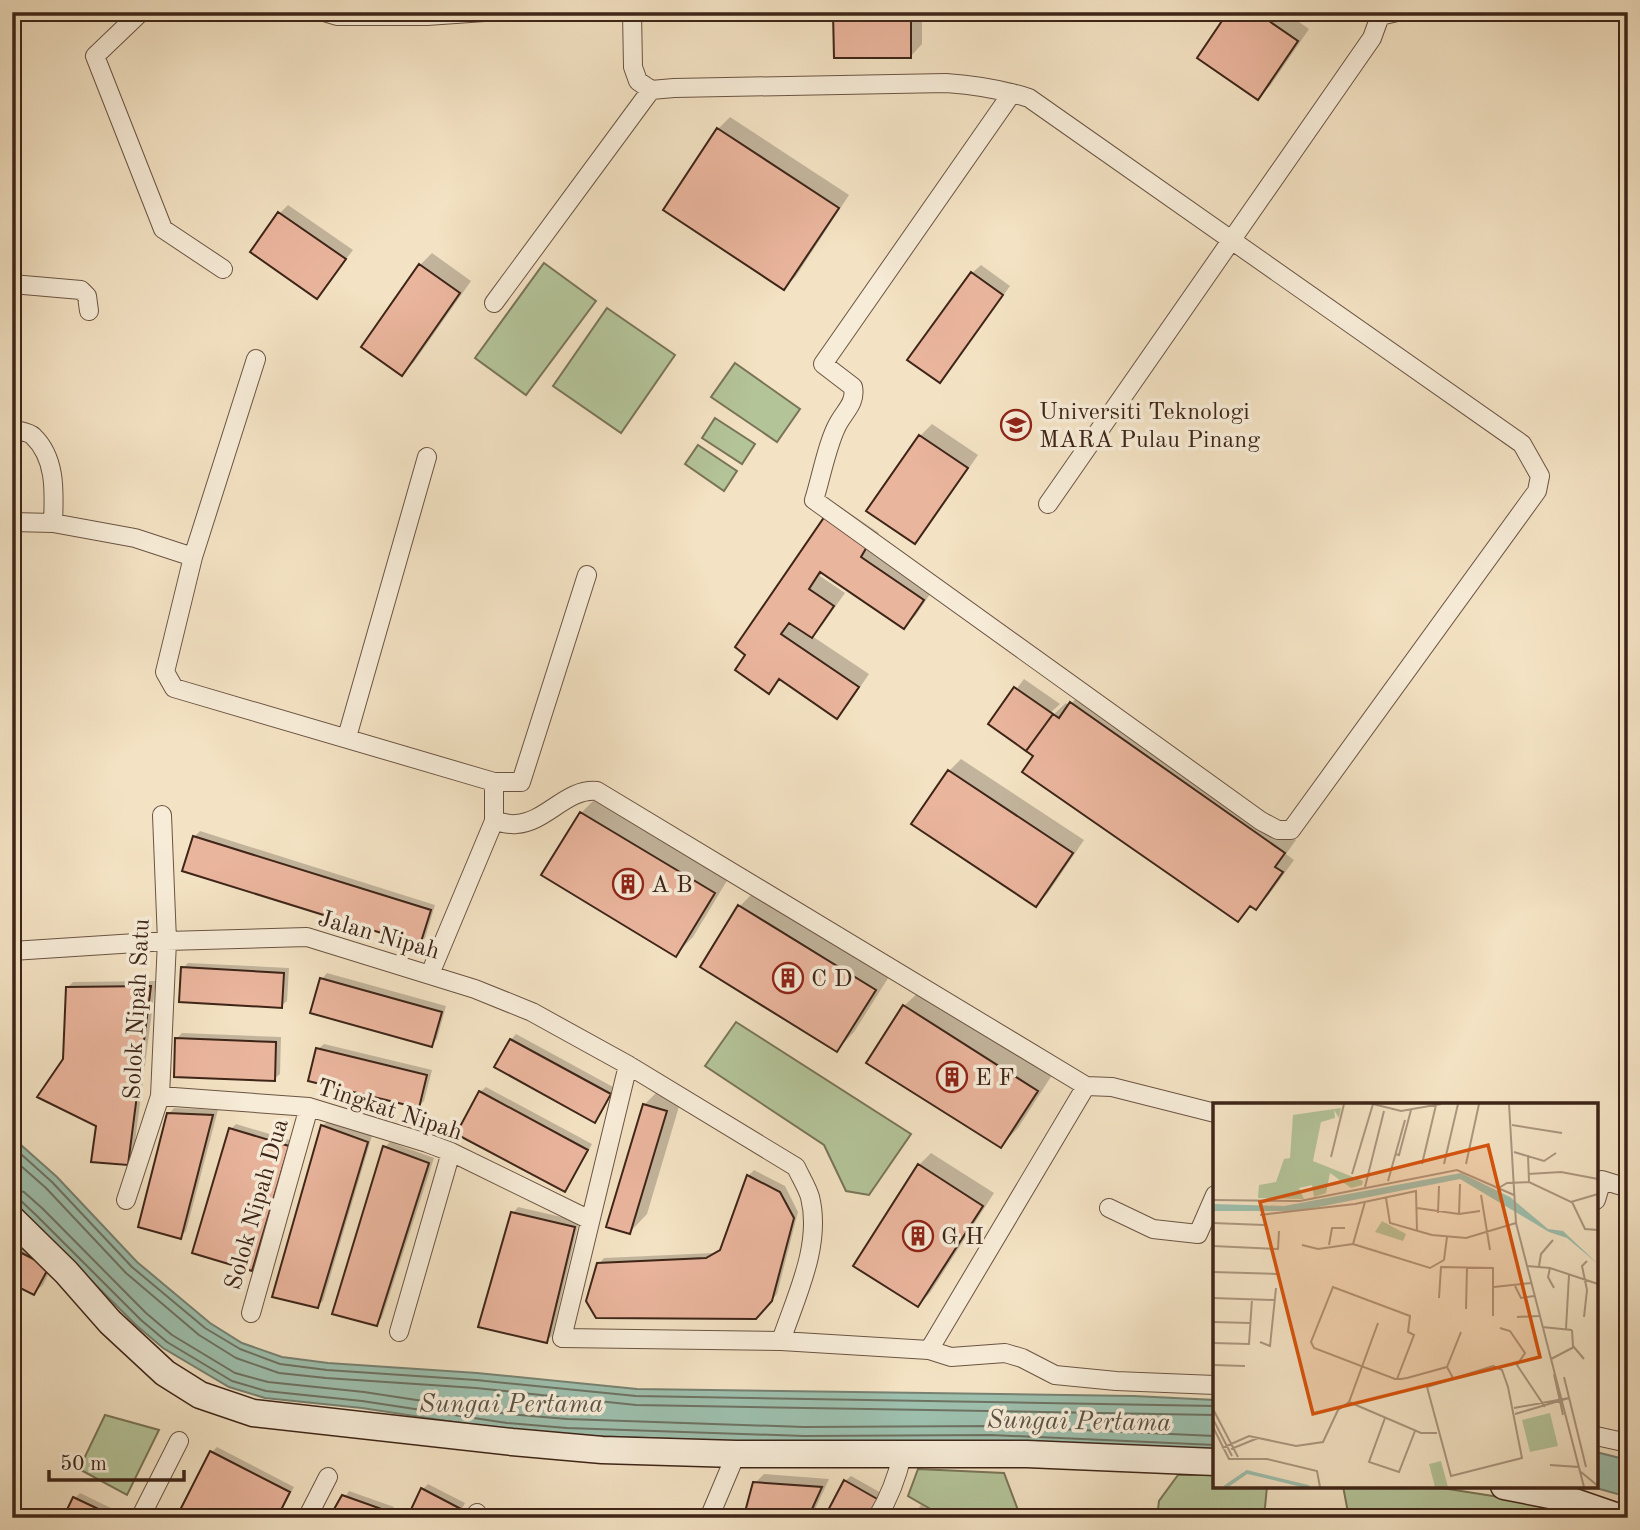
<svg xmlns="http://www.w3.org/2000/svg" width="1640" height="1530" viewBox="0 0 1640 1530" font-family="'Old Standard TT',serif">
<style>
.green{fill:#b4c499;stroke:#797458;stroke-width:2}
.water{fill:#9dbfad;stroke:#778171;stroke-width:2}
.shadow{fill:#0003}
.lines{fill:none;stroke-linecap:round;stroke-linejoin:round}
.shore{stroke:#6e7262;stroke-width:2}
.building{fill:#eab59d;stroke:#3e2518;stroke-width:2}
.street-casing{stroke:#6b5443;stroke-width:20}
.secondary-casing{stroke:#3e2518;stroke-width:29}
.street{stroke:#f7ecd8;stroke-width:18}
.secondary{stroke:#f7ecd8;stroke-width:26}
.labels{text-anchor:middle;stroke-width:7;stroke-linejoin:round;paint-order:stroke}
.poi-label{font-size:24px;fill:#3e2518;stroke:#f7ecd8;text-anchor:start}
.street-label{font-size:24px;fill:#3e2518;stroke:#f7ecd8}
.water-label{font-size:26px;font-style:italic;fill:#5a5345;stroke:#f7ecd8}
.inset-river{fill:none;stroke:#9dbfad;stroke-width:3.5}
.inset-road{fill:none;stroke:#ab967f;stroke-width:2}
.view{fill:#d7540d;fill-opacity:0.15;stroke:#d7540d;stroke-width:3.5}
.inset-edge{fill:none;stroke:#3e2518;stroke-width:3.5}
</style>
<rect width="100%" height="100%" fill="#f3e2c3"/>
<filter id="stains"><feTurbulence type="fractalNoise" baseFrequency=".00286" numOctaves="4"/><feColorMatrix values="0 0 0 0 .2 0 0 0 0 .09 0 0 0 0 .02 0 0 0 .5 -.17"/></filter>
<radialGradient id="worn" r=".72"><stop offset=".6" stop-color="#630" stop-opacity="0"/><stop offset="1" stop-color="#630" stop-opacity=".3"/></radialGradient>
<path class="green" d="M544 263 596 301 526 395 475 358Z
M607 308 675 355 621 433 553 386Z
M735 363 800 409 777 442 711 397Z
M715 418 755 444 742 464 702 438Z
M698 445 737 471 724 491 685 464Z
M736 1022 911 1134 869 1195 846 1191 824 1145 705 1066Z
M105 1415 159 1430 127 1495 79 1469Z
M918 1469 1004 1473 1021 1518H946L908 1496Z
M1178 1475H1215V1486H1267L1264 1518H1157L1159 1501Z
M1343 1486H1429L1493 1496 1555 1510 1553 1518H1349Z"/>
<path class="water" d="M12 1137 57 1177 137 1262 210 1323 242 1343 282 1357 328 1363 477 1373 637 1389 1134 1396 1215 1400V1452L728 1441 566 1435 506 1430 362 1408 265 1398 229 1387 163 1348 136 1325 12 1202Z
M1596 1452 1628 1460V1497L1589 1486H1596Z"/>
<path class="shadow" d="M834 12H922V44L911 56Z
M1230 12H1285L1309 29 1270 86 1258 97Z
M730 117 849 195 796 276 784 288 718 129Z
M288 205 353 250 317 297 280 213Z
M432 253 471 281 414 362 402 373 420 265Z
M981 265 1010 286 948 372 939 381 972 273Z
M932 424 978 455 926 530 915 542 869 511 920 436Z
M838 505 879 533 871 544 934 588 916 615 904 627 823 571 820 576 845 593 823 624 812 636 869 674 848 705 837 717 781 679 769 691 737 670 826 517Z
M1024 679 1060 704 1048 715H1053L1066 703 1069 706 1083 691 1296 840 1286 854 1294 860 1268 896 1256 908 1252 905 1238 920 1036 756 990 724Z
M961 759 1084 840 1048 893 1036 905 914 824 949 771Z
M599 795 731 874 693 937 676 954 581 813Z
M200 831 435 905 425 938 419 943 194 837Z
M758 888 892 972 854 1032 837 1050 702 966 740 906Z
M188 963 289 968 287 1001 281 1006 183 968Z
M327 973 446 1006 437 1039 431 1045 322 979Z
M156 981 133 1157 128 1163 98 1125 65 1060 67 988 73 982Z
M922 989 1054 1072 1018 1128 1001 1146 904 1006Z
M182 1033 281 1037 280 1074 274 1079 177 1038Z
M516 1034 615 1088 595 1120 511 1040Z
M324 1044 432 1070 424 1101 419 1106 318 1049Z
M486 1087 592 1144 570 1184 565 1190 480 1092Z
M662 1087 683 1093 647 1214 630 1232 644 1105Z
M174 1108 218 1110 186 1231 180 1237 169 1114Z
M328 1121 372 1136 323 1301 317 1306 322 1126Z
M236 1124 293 1141 257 1264 251 1269 231 1129Z
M390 1142 434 1158 382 1318 376 1324 385 1147Z
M931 1153 994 1193 930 1293 918 1305 919 1165Z
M754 1170 785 1186 798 1212 777 1294 762 1311 599 1264 604 1258 713 1253 723 1248 748 1176Z
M518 1207 579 1221 552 1336 546 1341 513 1213Z
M12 1236 56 1258 43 1285 34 1293 12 1282Z
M217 1447 294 1487 278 1518H178L212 1452Z
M764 1474 829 1479 811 1518H764L755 1483Z
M851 1476 883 1494 869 1518H826L845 1481Z
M428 1484 465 1503 457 1518H408L423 1489Z
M349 1491 394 1507 389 1518H331Z
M80 1493 115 1510 111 1518H65L75 1498Z
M921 1505 943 1518H911Z"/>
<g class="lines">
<path class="shore" d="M12 1146 52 1182 132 1267 205 1328 240 1349 280 1364 327 1370 476 1380 636 1396 1215 1406
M12 1158 46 1188 126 1273 199 1335 236 1358 279 1373 326 1378 476 1388 636 1405 1215 1415
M12 1189 24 1192 43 1209 146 1313 172 1335 235 1373 268 1382 364 1392 508 1414 567 1419 804 1427 991 1426 1215 1436
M12 1198 19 1199 37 1216 141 1320 167 1342 232 1381 266 1391 362 1401 507 1423 567 1428 804 1436 991 1435 1215 1445"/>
</g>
<path class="building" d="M833 12H911V58H834Z
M1228 12H1256L1298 41 1258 100 1197 58Z
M717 128 839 208 784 290 663 210Z
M278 212 346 259 317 299 250 252Z
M419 264 460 293 402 376 361 347Z
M971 272 1003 295 940 383 907 360Z
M919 435 968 468 915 544 866 511Z
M825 516 868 545 861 557 924 600 904 629 820 572 809 589 834 606 812 638 789 623 781 634 859 687 837 719 779 679 769 694 735 670 745 655 735 647Z
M1014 687 1053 714 1026 751 988 724Z
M1070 702 1285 853 1275 867 1283 872 1256 910 1250 906 1238 922 1022 772 1033 756 1026 751 1053 714 1059 718Z
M948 770 1073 853 1036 907 911 824Z
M580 812 715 893 676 957 541 875Z
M193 836 431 910 420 945 182 871Z
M738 905 876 990 837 1052 700 967Z
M181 967 284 973 282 1008 179 1002Z
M320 978 442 1012 432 1047 310 1013Z
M151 986 128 1165 91 1162 96 1126 37 1097 63 1059 66 987Z
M903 1005 1038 1091 1001 1148 866 1063Z
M175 1038 276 1042 275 1081 174 1077Z
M510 1039 611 1094 595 1123 494 1067Z
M316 1048 427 1075 419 1108 308 1081Z
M479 1091 588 1150 565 1192 456 1134Z
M643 1104 667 1111 630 1234 606 1227Z
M167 1113 213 1115 181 1239 138 1227Z
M321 1125 368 1142 318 1308 272 1297Z
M229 1128 289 1146 252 1271 192 1253Z
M1628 1142V1170L1620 1167Z
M383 1146 429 1163 377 1326 332 1314Z
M918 1164 983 1206 918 1307 853 1266Z
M747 1175 780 1192 794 1218 772 1301 756 1319 596 1318 586 1301 597 1263 706 1258 720 1250Z
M511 1212 575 1227 547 1343 478 1327Z
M12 1248 49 1267 34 1295 12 1284Z
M210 1451 290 1492 277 1518H176Z
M844 1480 879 1500 868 1518H824Z
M753 1482 822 1487 808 1518H760L745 1512Z
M421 1488 461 1509 456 1518H407Z
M342 1495 390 1512 387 1518H329Z
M73 1497 111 1515 109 1518H63Z
M915 1509 929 1518H909Z"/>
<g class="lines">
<g class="street-casing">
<path id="street" d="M141 12 95 56 163 229 223 269
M324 12 337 16H427L484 12
M632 12 633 67 638 81 651 90 674 88 946 83C975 85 1001 89 1029 98L1522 444 1540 476 1537 491 1291 830H1278L1261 821 814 500C821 478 828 440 839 422 846 410 856 402 853 387L823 364 1012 93
M1380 16 1397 12
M12 284 81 290 87 296 89 311
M494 303 651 90
M256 359 193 557 165 672 174 688 494 782H521L587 575
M12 429C19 431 29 432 33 436 57 459 54 494 53 523
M1048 504 1372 38 1380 16 1379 12
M12 522 53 523 135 538 193 557
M347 737 427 457
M494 821C501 822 509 825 516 824 547 822 566 788 597 791L1086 1086 929 1350
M12 951 167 941 307 937 475 989 532 1012 628 1065 796 1167C800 1176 807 1187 810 1197 822 1245 796 1296 781 1341
M430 974 494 821V782
M628 1065 562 1338 781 1341 929 1350 951 1357 1005 1353 1022 1358 1055 1375 1116 1381 1215 1385
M1086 1086 1112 1087 1215 1113
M160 1096 309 1107 427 1143 451 1152 590 1220
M126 1200 160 1096 167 941 162 815
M1596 1200 1602 1180 1628 1188
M1109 1208 1153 1229 1198 1234 1215 1195
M251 1313 309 1107
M399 1332 451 1152
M1596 1436 1628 1443
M140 1518 179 1441
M307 1518 328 1477
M474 1518 477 1513
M709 1518 736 1454
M877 1518C889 1498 897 1478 902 1455"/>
</g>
<g class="secondary-casing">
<path id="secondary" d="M12 1219 66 1272 110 1322 165 1373 200 1395 253 1413 512 1442 602 1450 736 1454H1027L1215 1462
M1504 1486 1560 1497 1621 1518"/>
</g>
<use href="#street" class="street"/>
<use href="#secondary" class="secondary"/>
</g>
<defs>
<g id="university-ring" transform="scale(1.575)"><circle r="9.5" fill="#f7ecd8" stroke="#8f2418" stroke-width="1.5"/><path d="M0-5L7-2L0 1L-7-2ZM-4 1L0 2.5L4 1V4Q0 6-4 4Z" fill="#8f2418"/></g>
<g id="building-ring" transform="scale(1.575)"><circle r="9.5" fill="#f7ecd8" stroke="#8f2418" stroke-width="1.5"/><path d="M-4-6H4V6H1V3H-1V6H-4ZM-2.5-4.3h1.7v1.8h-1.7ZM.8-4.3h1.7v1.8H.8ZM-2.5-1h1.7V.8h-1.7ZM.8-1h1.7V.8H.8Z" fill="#8f2418"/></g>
</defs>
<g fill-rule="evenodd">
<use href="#university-ring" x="1016" y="425"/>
<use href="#building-ring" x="628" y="884"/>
<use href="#building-ring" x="788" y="978"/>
<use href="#building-ring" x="952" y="1077"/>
<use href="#building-ring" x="918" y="1236"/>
</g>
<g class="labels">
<g class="poi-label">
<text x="1039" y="419">Universiti Teknologi<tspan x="1039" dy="28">MARA Pulau Pinang</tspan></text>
<text x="651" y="892">A B</text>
<text x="811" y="986">C D</text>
<text x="975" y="1085">E F</text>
<text x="941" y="1244">G H</text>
</g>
<g class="street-label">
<text transform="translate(379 934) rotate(16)" y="8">Jalan Nipah</text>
<text transform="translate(136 1009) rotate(-87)" y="8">Solok Nipah Satu</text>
<text transform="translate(390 1109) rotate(18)" y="8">Tingkat Nipah</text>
<text transform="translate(256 1204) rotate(-74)" y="8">Solok Nipah Dua</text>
</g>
<g class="water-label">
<text x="511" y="1412">Sungai Pertama</text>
<text transform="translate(1079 1420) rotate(1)" y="9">Sungai Pertama</text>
</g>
</g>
<g transform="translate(1213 1103)">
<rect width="385" height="385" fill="#f3e2c3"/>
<path d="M128 5 126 15 121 7 122 15 108 19 100 58 150 78 149 82 138 85 117 70 113 90 101 94 99 82 86 85 91 96 45 95 46 82 63 79 71 56 77 55 80 12ZM169 118 193 131 190 138 162 129ZM337 310 345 343 317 349 309 317ZM228 358 235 384H222L216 361Z" fill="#b4c499"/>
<path d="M248 70 297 94 335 126 350 128 385 161 354 135 336 129 247 76 85 108H0V101L71 103Z" fill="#9dbfad"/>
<path class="inset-river" d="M12 384 34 369 96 384"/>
<path class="inset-road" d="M160 1 188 8 228 1M296 1 303 120 371 384M299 22 349 30M301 49 331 58 343 50M182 51 186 52 198 7M315 52 316 79M118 54 131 1M209 61 223 2M231 61 245 1M253 61 266 1M139 71 160 1M315 71 348 69 385 76M175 78 192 17M152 84 171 8M284 86 294 80 316 79 358 99 385 91M268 92 277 147M173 95 177 120 219 132 253 135 303 120M0 97 87 98 244 67 301 92M152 99 140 141 217 165 231 157M359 99 372 126 385 127M204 105 246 111 267 108M225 110 226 83M246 111 247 81M47 112 142 101 203 88 204 128M0 120 51 122M89 142 105 146 140 141M116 142 119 125H132M0 143 65 146 66 128M231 157 234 134M314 163 337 165 385 181M326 163 328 151 340 137M337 165 335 174 341 185M0 169 64 171M302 183 308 195 321 193M281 184 318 180M0 195 62 197M226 195 228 164 280 165V213M253 206 254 164M304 214 326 213M371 214 374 187 369 163 374 158M0 219 37 220M329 224 359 227M287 225 297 228 312 250 304 262 332 304M353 226 356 172M359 227 360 243 371 256M47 239 57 243 63 185M0 240 36 241 39 196M338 256 361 244M0 262 32 263M280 263 289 267 295 284 309 355 238 373 214 284ZM234 264 248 229M341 271 350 312M351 274 373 364M184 276 201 232 195 229 197 213 120 184 98 239 101 245 182 276H188L194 275 234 264 240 275M136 299 208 330H224M301 305 356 295M0 306 25 354M302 311 356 295M172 315 156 359 186 369 202 328M0 316 19 353M0 324 16 356H54L104 368 107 384M9 345 36 333 83 343 110 339 125 307 136 299 165 220M18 346 45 335M337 362 366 364M368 369 385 383"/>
<path class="view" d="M275 42 327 254 100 311 47 99Z"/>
<rect width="385" height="385" class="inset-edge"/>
</g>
<rect width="1640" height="1530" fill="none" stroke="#f3e2c3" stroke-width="42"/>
<rect x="14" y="14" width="1612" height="1502" fill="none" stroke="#3e2518" stroke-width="3.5"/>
<rect x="21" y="21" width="1598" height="1488" fill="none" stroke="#3e2518" stroke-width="2"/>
<path d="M49 1470v10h135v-10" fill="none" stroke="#3e2518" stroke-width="3.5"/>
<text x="60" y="1470" font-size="21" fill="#3e2518" stroke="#f7ecd8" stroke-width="5" paint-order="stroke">50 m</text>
<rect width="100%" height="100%" filter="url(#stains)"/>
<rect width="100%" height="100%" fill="url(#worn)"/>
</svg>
